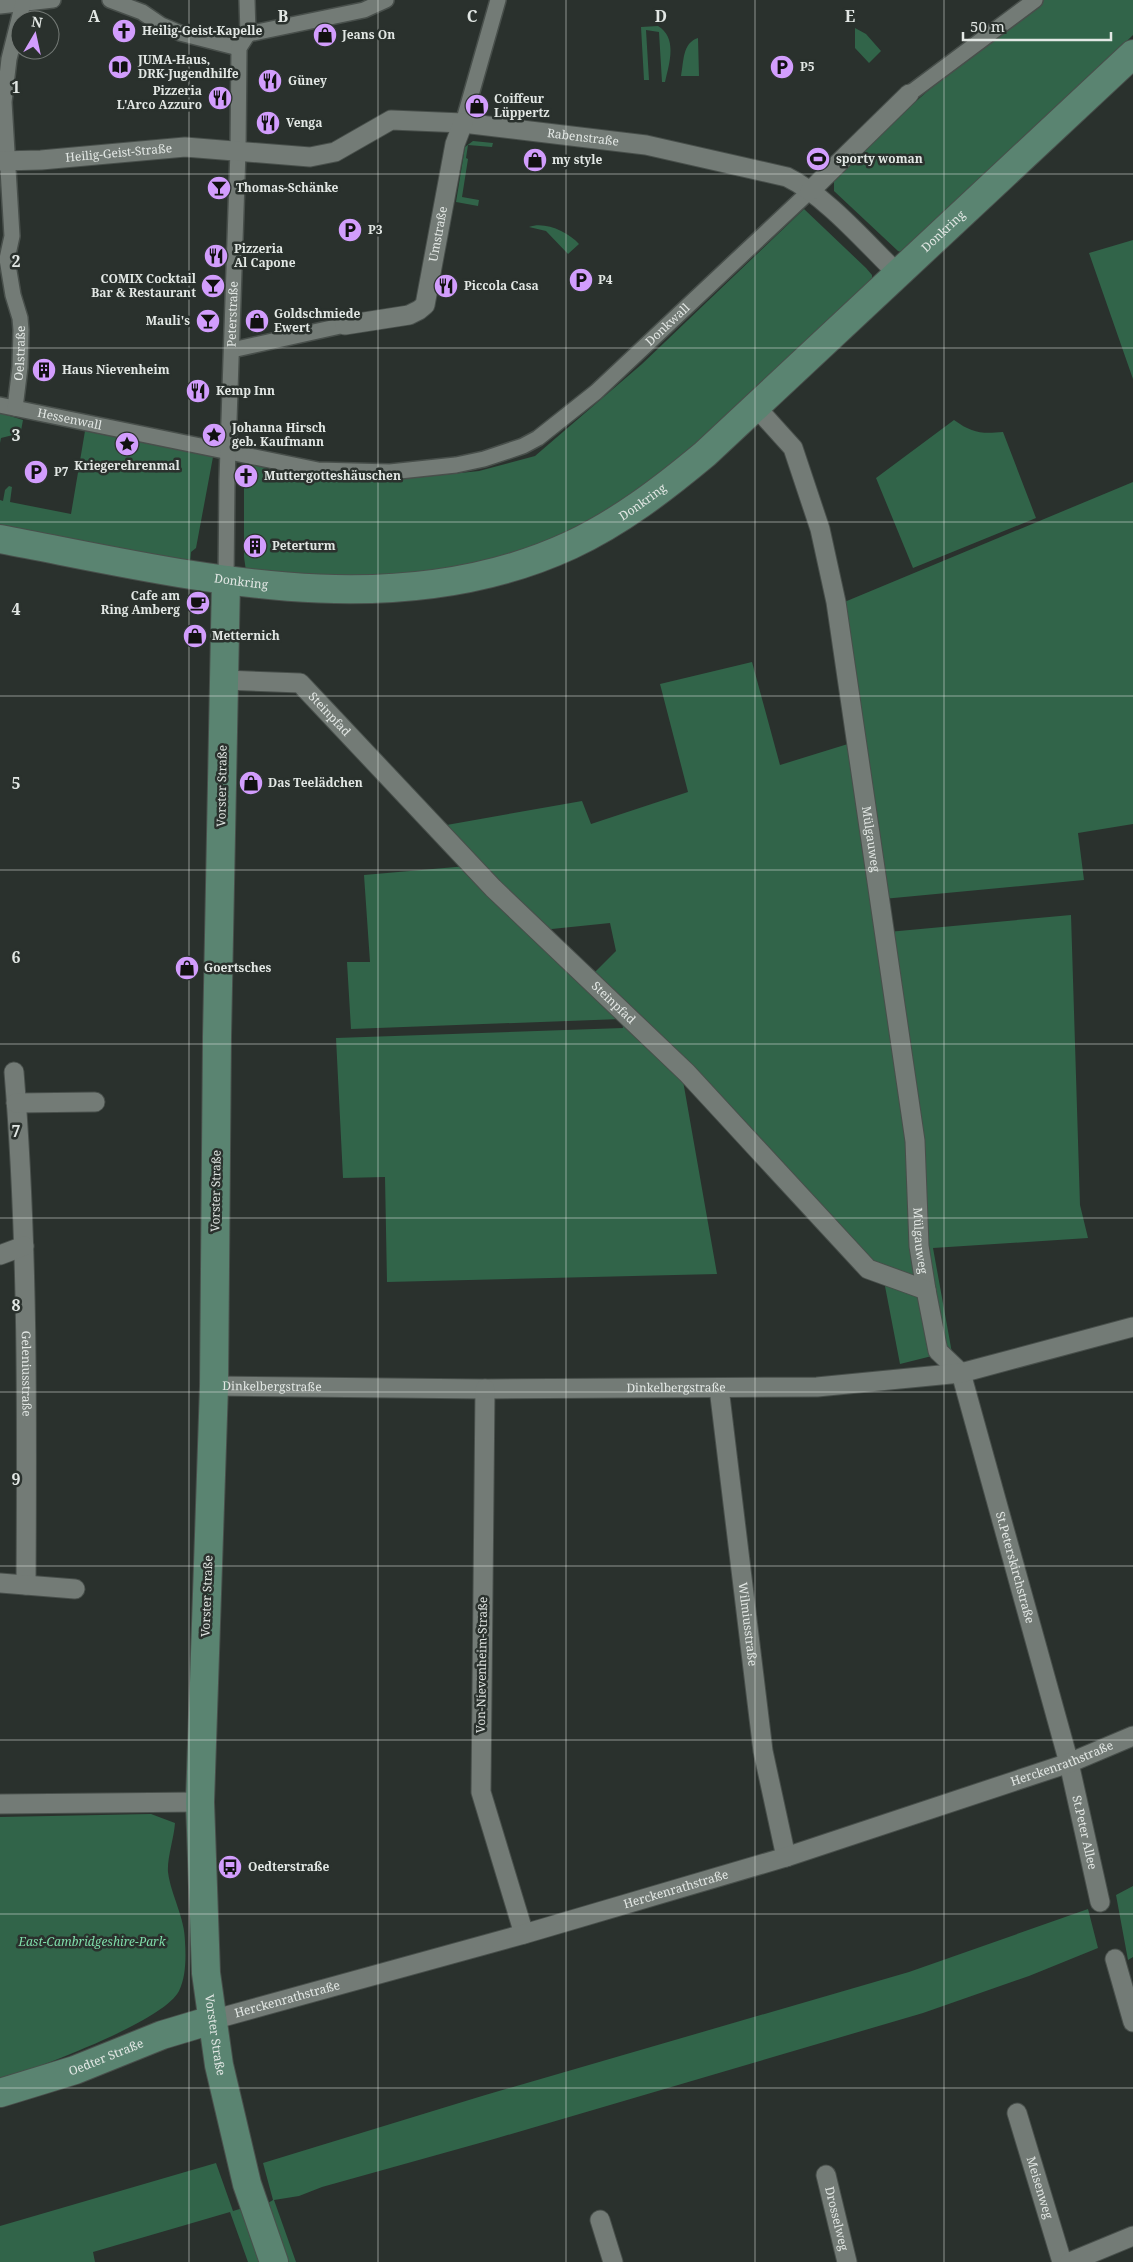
<svg xmlns="http://www.w3.org/2000/svg" width="1133" height="2262" viewBox="0 0 1133 2262" font-family="'Noto Serif',serif">
<style>
.green{fill:#316449}
.lines{fill:none;stroke-linecap:round;stroke-linejoin:round}
.pedestrian-casing{stroke:#484f4b;stroke-width:18}
.minor-casing{stroke:#484f4b;stroke-width:21}
.secondary-casing{stroke:#484f4b;stroke-width:30}
.pedestrian{stroke:#737b76;stroke-width:15}
.minor{stroke:#737b76;stroke-width:19}
.secondary{stroke:#5a8471;stroke-width:28}
.grid{fill:none;stroke:#e2e7e4;stroke-width:1;stroke-opacity:0.55}
.labels{text-anchor:middle;stroke-width:5;stroke-linejoin:round;paint-order:stroke}
.poi-label{font-size:12px;font-weight:bold;fill:#e2e7e4;stroke:#2a312d;text-anchor:start}
.street-label{font-size:12px;fill:#e2e7e4;stroke:#2a312d}
.park-label{font-size:12px;font-style:italic;fill:#7fddaa;stroke:#2a312d}
.grid-label{font-size:16px;text-anchor:middle;font-weight:bold;fill:#e2e7e4;stroke:#2a312d;stroke-width:5;stroke-linejoin:round;paint-order:stroke}
</style>
<rect width="100%" height="100%" fill="#2a312d"/>
<path class="green" d="M1044 0H1133V35L911 251 903 253 898 251 834 191V178L879 134 965 58Z
M658 26C678 38 669 64 665 82H662L659 32 646 30 649 80H644L641 27Z
M855 28 866 34 881 51 869 63 855 48Z
M698 38 699 76H681C684 62 682 43 698 38Z
M473 141 493 143 492 147 468 145 466 158 468 159 462 197 479 200 478 206 456 202 465 147Z
M804 209 866 268 872 275V282L717 431 594 523 496 562 365 579 246 571 244 557V462L291 472 343 478H414L479 471 535 456 642 364Z
M529 227C545 221 568 232 579 244L568 254 546 231Z
M1133 240V379L1089 253Z
M0 413 23 420 20 436 13 435 1 438 0 443Z
M954 420C972 433 981 434 1003 432L1036 518 913 568 876 478Z
M85 431 213 457 196 548 191 552 190 564 0 528V500L3 501 5 490 9 486 12 487 10 502 71 514Z
M1133 482V824L1078 833 1084 880 883 899 842 603Z
M752 662 780 765 851 743 909 1141 918 1277 872 1266 591 976 616 951 610 923 542 930 441 826 582 801 591 824 688 792 660 684Z
M467 866 621 1019 351 1029 347 962H370L364 875Z
M1071 915 1080 1205 1088 1238 933 1248 952 1353 948 1355 925 1249 888 932Z
M622 1022 682 1075 717 1274 387 1282 385 1177 343 1178 336 1038 623 1028Z
M884 1281 917 1291 932 1356 900 1364Z
M151 1814 175 1823C174 1838 167 1858 168 1872 171 1896 185 1917 185 1942 186 1957 186 1977 179 1991 162 2023 37 2067 0 2081V1817Z
M1133 1886V1957L1128 1960 1116 1895Z
M1088 1909 1098 1948 1029 1976 923 2013 494 2139 322 2187 299 2196 274 2200 296 2262H288L268 2203 273 2200 263 2163 482 2096 909 1972Z
M216 2163 233 2211 243 2208 262 2262H248L230 2212 93 2252 95 2262H0V2226Z"/>
<g class="lines">
<g class="pedestrian-casing">
<g id="pedestrian">
<path d="M110 0 142 12 161 25 180 33 239 48"/>
<path d="M247 0 248 34"/>
<path d="M0 6 53 0"/>
<path d="M248 34 364 10 386 0"/>
<path d="M909 94 1035 0"/>
<path d="M463 123 498 0"/>
<path d="M232 350 345 325"/>
<path id="s1" d="M0 405 318 470 390 472 456 465 484 459 523 446 538 438 596 392 810 191"/>
<path id="s2" d="M15 408 20 367 21 330 20 318 13 295 7 259 12 236 4 102 9 59 23 3"/>
<path id="s3" d="M226 580 227 480 238 150 239 48 248 34"/>
</g>
</g>
<g class="minor-casing">
<g id="minor">
<path id="s4" d="M0 161 41 160 185 147 310 157 335 152 391 120 463 123 646 145 787 177C826 196 865 242 897 273"/>
<path d="M810 191 909 94"/>
<path id="s5" d="M345 325 409 315 419 310 425 305 455 144 463 123"/>
<path id="s6" d="M756 407 793 448 820 529 836 602 915 1141 919 1246 926 1290"/>
<path id="s7" d="M224 680 300 683 493 888 687 1073 868 1269 926 1290 938 1351 961 1373 1069 1763 1100 1902"/>
<path id="s8" d="M14 1072C28 1243 27 1414 26 1585"/>
<path d="M16 1103 95 1102"/>
<path d="M0 1255 24 1246"/>
<path id="s9" d="M214 1386 485 1389 817 1387 961 1373 1133 1327"/>
<path id="s10" d="M719 1388 763 1751 786 1857"/>
<path d="M485 1389 481 1792 524 1934"/>
<path d="M0 1583 75 1589"/>
<path d="M0 1804 200 1802"/>
<path d="M1115 1959 1133 2022"/>
<path id="s11" d="M212 2020 524 1934 786 1857 1069 1763 1133 1736"/>
<path id="s12" d="M1017 2113 1062 2262"/>
<path id="s13" d="M826 2175 847 2262"/>
<path d="M600 2220 613 2262"/>
<path d="M1070 2262 1133 2236"/>
</g>
</g>
<g class="secondary-casing">
<g id="secondary">
<path id="s14" d="M0 539C186 574 390 629 571 545 620 522 663 489 705 454L1133 54"/>
<path id="s15" d="M226 580 217 1037 214 1386 200 1802 206 1973 219 2065 247 2184 274 2262"/>
<path id="s16" d="M0 2093 75 2070 162 2035 212 2020"/>
</g>
</g>
<use href="#pedestrian" class="pedestrian"/>
<use href="#minor" class="minor"/>
<use href="#secondary" class="secondary"/>
</g>
<path class="grid" d="M189 0V2262M378 0V2262M566 0V2262M755 0V2262M944 0V2262M0 174H1133M0 348H1133M0 522H1133M0 696H1133M0 870H1133M0 1044H1133M0 1218H1133M0 1392H1133M0 1566H1133M0 1740H1133M0 1914H1133M0 2088H1133"/>
<defs>
<g id="church-disc" transform="scale(1.25)"><circle r="9.5" fill="#d29dfd" stroke="#2a312d"/><path d="M-1.2-6h2.4v3.5h3.3v2.4h-3.3V6h-2.4V-.1h-3.3v-2.4h3.3Z" fill="#111"/></g>
<g id="shop-disc" transform="scale(1.25)"><circle r="9.5" fill="#d29dfd" stroke="#2a312d"/><path d="M-5-2.5h2.3a2.7 3.5 0 0 1 5.4 0H5L5.5 6h-11ZM-1.5-2.5h3a1.5 2.3 0 0 0-3 0Z" fill="#111"/></g>
<g id="library-disc" transform="scale(1.25)"><circle r="9.5" fill="#d29dfd" stroke="#2a312d"/><path d="M-6-4Q-3-5.5-.7-3.5V5Q-3 3-6 4ZM6-4Q3-5.5 .7-3.5V5Q3 3 6 4Z" fill="#111"/></g>
<g id="parking-disc" transform="scale(1.25)"><circle r="9.5" fill="#d29dfd" stroke="#2a312d"/><path d="M-3.5-5.5H1a3.5 3.5 0 0 1 0 7H-1V5.5H-3.5ZM-1-3.4V-.6H.8a1.4 1.4 0 0 0 0-2.8Z" fill="#111"/></g>
<g id="restaurant-disc" transform="scale(1.25)"><circle r="9.5" fill="#d29dfd" stroke="#2a312d"/><path d="M-5-6h1v4h1v-4h1v4h1v-4h1v5L-1.5 .5V6h-2V.5L-5-1ZM5-6V6H3V1.5H1.5Q1.5-4 5-6Z" fill="#111"/></g>
<g id="stadium-disc" transform="scale(1.25)"><circle r="9.5" fill="#d29dfd" stroke="#2a312d"/><path d="M0-5a6.5 5 0 1 0 0 10a6.5 5 0 1 0 0-10ZM-3.5-1.8h7v3.6h-7Z" fill="#111"/></g>
<g id="bar-disc" transform="scale(1.25)"><circle r="9.5" fill="#d29dfd" stroke="#2a312d"/><path d="M-6-5H6L.8 .8V4.5H3.5V6h-7V4.5H-.8V.8Z" fill="#111"/></g>
<g id="building-disc" transform="scale(1.25)"><circle r="9.5" fill="#d29dfd" stroke="#2a312d"/><path d="M-4-6H4V6H1V3H-1V6H-4ZM-2.5-4.3h1.7v1.8h-1.7ZM.8-4.3h1.7v1.8H.8ZM-2.5-1h1.7V.8h-1.7ZM.8-1h1.7V.8H.8Z" fill="#111"/></g>
<g id="sight-disc" transform="scale(1.25)"><circle r="9.5" fill="#d29dfd" stroke="#2a312d"/><path d="M0-6L1.8-2.2L6-1.7L2.9 1.2L3.7 5.4L0 3.3L-3.7 5.4L-2.9 1.2L-6-1.7L-1.8-2.2Z" fill="#111"/></g>
<g id="cafe-disc" transform="scale(1.25)"><circle r="9.5" fill="#d29dfd" stroke="#2a312d"/><path d="M-5.5-4.5H6V0H3Q3 3.5 0 3.5H-2.5Q-5.5 3.5-5.5 0ZM3-3.2v2h1.7v-2ZM-6 4.5H4V6H-6Z" fill="#111"/></g>
<g id="bus-disc" transform="scale(1.25)"><circle r="9.5" fill="#d29dfd" stroke="#2a312d"/><path d="M-5-6H5V4H4V6H2V4H-2V6H-4V4H-5ZM-3.5-4V0h7V-4ZM-3.5 1.2v1.5H-2V1.2ZM2 1.2v1.5H3.5V1.2Z" fill="#111"/></g>
</defs>
<g fill-rule="evenodd">
<use href="#church-disc" x="124" y="31"/>
<use href="#shop-disc" x="325" y="35"/>
<use href="#library-disc" x="120" y="67"/>
<use href="#parking-disc" x="782" y="67"/>
<use href="#restaurant-disc" x="270" y="81"/>
<use href="#restaurant-disc" x="220" y="98"/>
<use href="#shop-disc" x="477" y="106"/>
<use href="#restaurant-disc" x="268" y="123"/>
<use href="#stadium-disc" x="818" y="159"/>
<use href="#shop-disc" x="535" y="160"/>
<use href="#bar-disc" x="219" y="188"/>
<use href="#parking-disc" x="350" y="230"/>
<use href="#restaurant-disc" x="216" y="256"/>
<use href="#parking-disc" x="581" y="280"/>
<use href="#bar-disc" x="213" y="286"/>
<use href="#restaurant-disc" x="446" y="286"/>
<use href="#bar-disc" x="208" y="321"/>
<use href="#shop-disc" x="257" y="321"/>
<use href="#building-disc" x="44" y="370"/>
<use href="#restaurant-disc" x="198" y="391"/>
<use href="#sight-disc" x="214" y="435"/>
<use href="#sight-disc" x="127" y="444"/>
<use href="#parking-disc" x="36" y="472"/>
<use href="#church-disc" x="246" y="476"/>
<use href="#building-disc" x="255" y="546"/>
<use href="#cafe-disc" x="198" y="603"/>
<use href="#shop-disc" x="195" y="636"/>
<use href="#shop-disc" x="251" y="783"/>
<use href="#shop-disc" x="187" y="968"/>
<use href="#bus-disc" x="230" y="1867"/>
</g>
<g class="labels">
<g class="poi-label">
<text x="142" y="35">Heilig-Geist-Kapelle</text>
<text x="342" y="39">Jeans On</text>
<text x="138" y="64">JUMA-Haus,<tspan x="138" dy="14">DRK-Jugendhilfe</tspan></text>
<text x="800" y="71">P5</text>
<text x="288" y="85">Güney</text>
<text x="202" y="95" text-anchor="end">Pizzeria<tspan x="202" dy="14">L'Arco Azzuro</tspan></text>
<text x="494" y="103">Coiffeur<tspan x="494" dy="14">Lüppertz</tspan></text>
<text x="286" y="127">Venga</text>
<text x="836" y="163">sporty woman</text>
<text x="552" y="164">my style</text>
<text x="236" y="192">Thomas-Schänke</text>
<text x="368" y="234">P3</text>
<text x="234" y="253">Pizzeria<tspan x="234" dy="14">Al Capone</tspan></text>
<text x="196" y="283" text-anchor="end">COMIX Cocktail<tspan x="196" dy="14">Bar &amp; Restaurant</tspan></text>
<text x="598" y="284">P4</text>
<text x="464" y="290">Piccola Casa</text>
<text x="274" y="318">Goldschmiede<tspan x="274" dy="14">Ewert</tspan></text>
<text x="190" y="325" text-anchor="end">Mauli's</text>
<text x="62" y="374">Haus Nievenheim</text>
<text x="216" y="395">Kemp Inn</text>
<text x="232" y="432">Johanna Hirsch<tspan x="232" dy="14">geb. Kaufmann</tspan></text>
<text x="127" y="470" text-anchor="middle">Kriegerehrenmal</text>
<text x="54" y="476">P7</text>
<text x="264" y="480">Muttergotteshäuschen</text>
<text x="272" y="550">Peterturm</text>
<text x="180" y="600" text-anchor="end">Cafe am<tspan x="180" dy="14">Ring Amberg</tspan></text>
<text x="212" y="640">Metternich</text>
<text x="268" y="787">Das Teelädchen</text>
<text x="204" y="972">Goertsches</text>
<text x="248" y="1871">Oedterstraße</text>
</g>
<g class="street-label">
<text dy="4" stroke="none"><textPath href="#s4" startOffset="594">Rabenstraße</textPath></text>
<text dy="4" stroke="none"><textPath href="#s4" startOffset="119">Heilig-Geist-Straße</textPath></text>
<text dy="4" stroke="none"><textPath href="#s14" startOffset="1070">Donkring</textPath></text>
<text dy="4" stroke="none"><textPath href="#s5" startOffset="156">Umstraße</textPath></text>
<text dy="4" stroke="none"><textPath href="#s3" startOffset="266">Peterstraße</textPath></text>
<text dy="4" stroke="none"><textPath href="#s1" startOffset="722">Donkwall</textPath></text>
<text dy="4" stroke="none"><textPath href="#s2" startOffset="55">Oelstraße</textPath></text>
<text dy="4" stroke="none"><textPath href="#s1" startOffset="71">Hessenwall</textPath></text>
<text dy="4" stroke="none"><textPath href="#s14" startOffset="665">Donkring</textPath></text>
<text dy="4" stroke="none"><textPath href="#s14" startOffset="245">Donkring</textPath></text>
<text dy="4" stroke="none"><textPath href="#s7" startOffset="119">Steinpfad</textPath></text>
<text transform="translate(222 786) rotate(-89)" y="4">Vorster Straße</text>
<text dy="4" stroke="none"><textPath href="#s6" startOffset="455">Mülgauweg</textPath></text>
<text dy="4" stroke="none"><textPath href="#s7" startOffset="524">Steinpfad</textPath></text>
<text transform="translate(216 1191) rotate(-89)" y="4">Vorster Straße</text>
<text dy="4" stroke="none"><textPath href="#s6" startOffset="860">Mülgauweg</textPath></text>
<text dy="4" stroke="none"><textPath href="#s8" startOffset="302">Geleniusstraße</textPath></text>
<text dy="4" stroke="none"><textPath href="#s9" startOffset="58">Dinkelbergstraße</textPath></text>
<text dy="4" stroke="none"><textPath href="#s9" startOffset="462">Dinkelbergstraße</textPath></text>
<text dy="4" stroke="none"><textPath href="#s7" startOffset="1250">St.Peterskirchstraße</textPath></text>
<text transform="translate(207 1596) rotate(-88)" y="4">Vorster Straße</text>
<text dy="4" stroke="none"><textPath href="#s10" startOffset="238">Wilmiusstraße</textPath></text>
<text transform="translate(482 1665) rotate(-89)" y="4">Von-Nievenheim-Straße</text>
<text dy="4" stroke="none"><textPath href="#s11" startOffset="888">Herckenrathstraße</textPath></text>
<text dy="4" stroke="none"><textPath href="#s7" startOffset="1524">St.Peter Allee</textPath></text>
<text dy="4" stroke="none"><textPath href="#s11" startOffset="482">Herckenrathstraße</textPath></text>
<text dy="4" stroke="none"><textPath href="#s11" startOffset="78">Herckenrathstraße</textPath></text>
<text dy="4" stroke="none"><textPath href="#s15" startOffset="1456">Vorster Straße</textPath></text>
<text dy="4" stroke="none"><textPath href="#s16" startOffset="112">Oedter Straße</textPath></text>
<text dy="4" stroke="none"><textPath href="#s12" startOffset="78">Meisenweg</textPath></text>
<text dy="4" stroke="none"><textPath href="#s13" startOffset="45">Drosselweg</textPath></text>
</g>
<g class="park-label">
<text x="92" y="1946">East-Cambridgeshire-Park</text>
</g>
</g>
<g class="grid-label">
<text x="94" y="22">A</text>
<text x="283" y="22">B</text>
<text x="472" y="22">C</text>
<text x="661" y="22">D</text>
<text x="850" y="22">E</text>
<text x="16" y="93">1</text>
<text x="16" y="267">2</text>
<text x="16" y="441">3</text>
<text x="16" y="615">4</text>
<text x="16" y="789">5</text>
<text x="16" y="963">6</text>
<text x="16" y="1137">7</text>
<text x="16" y="1311">8</text>
<text x="16" y="1485">9</text>
</g>
<g transform="translate(35 35) rotate(9)"><circle r="24" fill="#2a312d" stroke="#747a76"/>
<path d="M0-4L9 19L0 12L-9 19Z" fill="#d29dfd"/>
<text y="-8" font-size="14" font-weight="bold" text-anchor="middle" fill="#e2e7e4">N</text>
</g>
<path d="M963 32v8h148v-8" fill="none" stroke="#e2e7e4" stroke-width="2.5"/>
<text x="970" y="32" font-size="15" fill="#e2e7e4" stroke="#2a312d" stroke-width="4" paint-order="stroke">50 m</text>
</svg>
